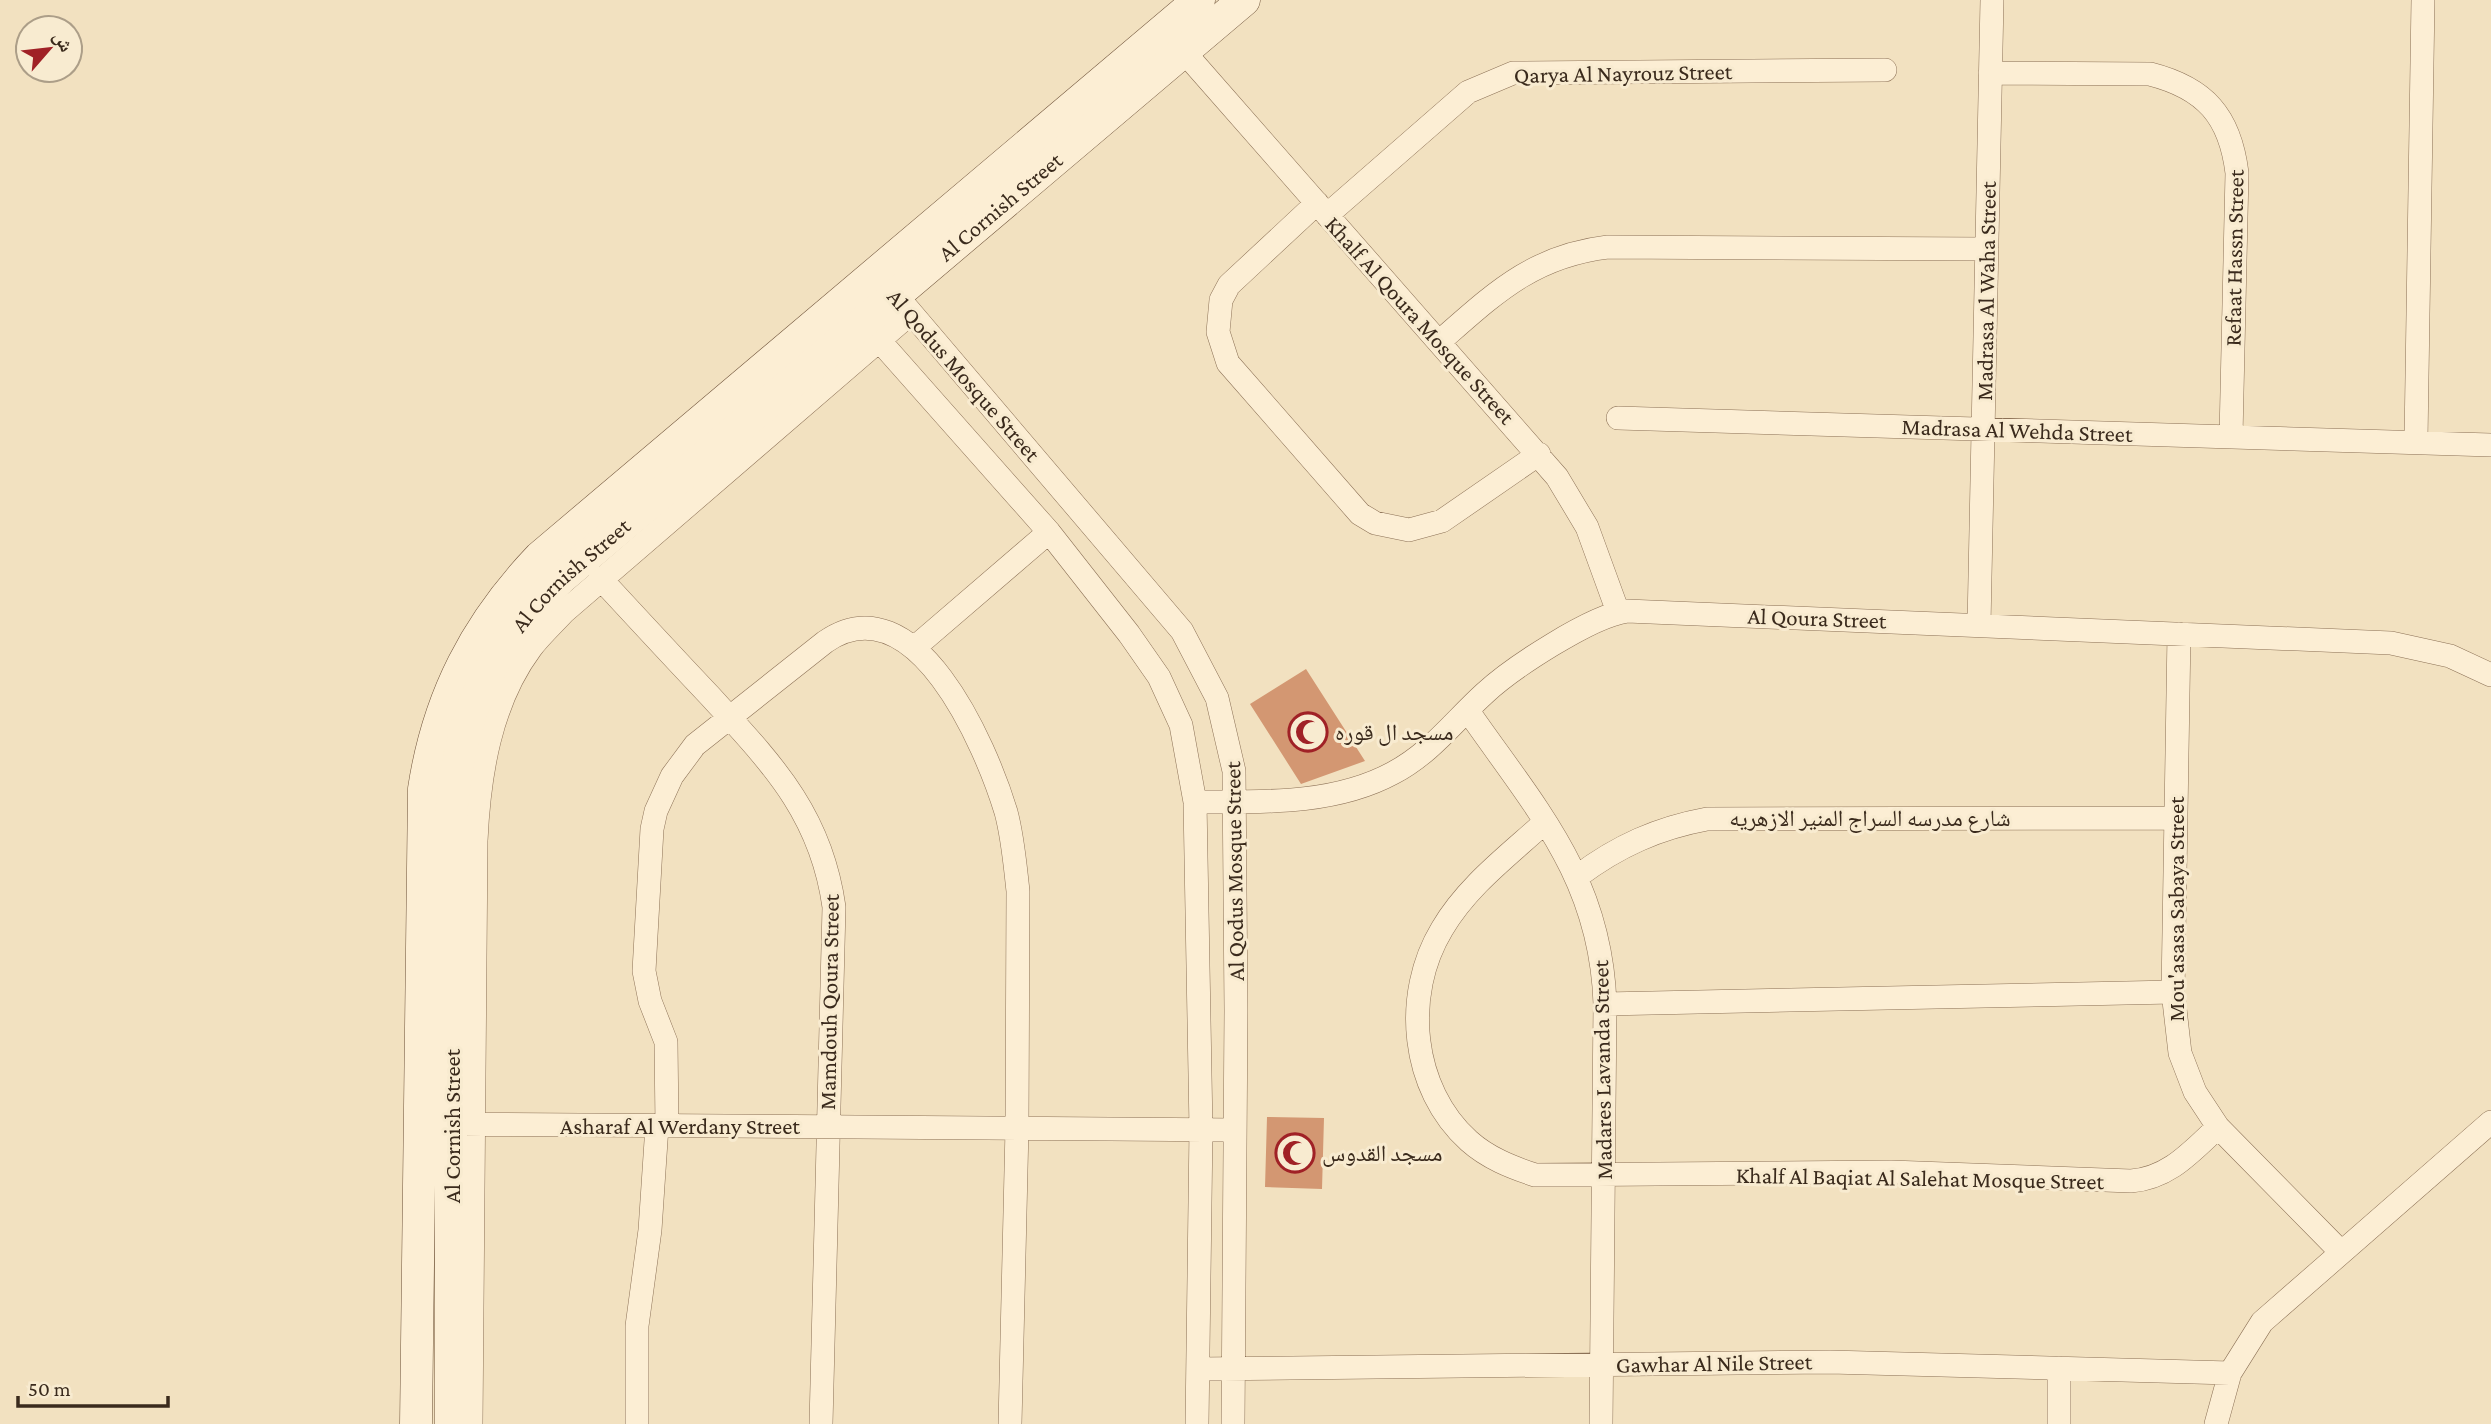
<svg xmlns="http://www.w3.org/2000/svg" width="2491" height="1424" viewBox="0 0 2491 1424" font-family="'Crimson Pro','Noto Naskh Arabic',serif">
<style>
.building{fill:#d39772}
.lines{fill:none;stroke-linecap:round;stroke-linejoin:round}
.street-casing{stroke:#8c7156;stroke-width:24}
.secondary-casing{stroke:#6e5239;stroke-width:33}
.street{stroke:#fceed4;stroke-width:23}
.secondary{stroke:#fceed4;stroke-width:32}
.labels{text-anchor:middle;stroke-width:6;stroke-linejoin:round;paint-order:stroke}
.street-label{font-size:23px;fill:#3a2a1c;stroke:#f8ebd0}
.poi-label{font-size:23px;fill:#3a2a1c;stroke:#f8ebd0;text-anchor:start}
</style>
<rect width="100%" height="100%" fill="#f2e1c0"/>
<path class="building" d="M1306 669 1365 761 1301 784 1250 704Z
M1267 1117 1324 1118 1322 1189 1265 1187Z"/>
<g class="lines">
<g class="street-casing">
<path id="street" d="M1185 53 1557 477 1587 527 1618 612
M1990 73 2150 74C2205 88 2230 116 2237 173L2231 436
M1317 203 1229 285 1221 300 1218 332 1228 363 1360 514 1375 523 1409 530 1442 521 1539 454
M1327 215 1468 92 1513 73 1885 70
M902 302 1182 631 1217 698 1234 771 1236 1011 1233 1424
M870 330 1049 532 1129 634 1159 677 1181 725 1195 802 1201 1129 1197 1424
M1439 342C1494 294 1532 256 1608 247L1987 249
M1618 418 2491 445
M2416 440 2423 0
M600 578C637 618 673 657 710 696 771 763 821 813 834 907L821 1424
M1979 625 1992 0
M2179 634 2173 992 2180 1053 2195 1092 2218 1127 2340 1251
M914 648 1049 532
M1468 711C1536 809 1601 878 1605 1004L1601 1424
M1195 802C1261 802 1334 805 1393 773 1431 753 1454 721 1485 693 1512 668 1591 616 1627 611L2391 643 2450 656 2491 675
M1545 822C1509 855 1467 886 1442 929 1402 995 1411 1089 1469 1141 1488 1158 1511 1167 1535 1175L1891 1172 2131 1181C2169 1178 2191 1152 2218 1127
M1578 876C1618 846 1658 828 1707 819L2176 818
M1605 1004 2173 992
M458 1124 1235 1130
M667 1126 666 1042 650 1001 644 971 652 829 656 811 672 776 695 745 825 642C915 579 986 746 1006 812 1013 838 1015 865 1018 891L1017 1128 1010 1424
M1198 1369 1830 1362 2230 1373
M471 1424 476 841C479 775 490 703 531 648 540 636 553 624 564 612L911 313
M637 1424V1326L650 1230 657 1126
M2059 1424V1368
M2216 1424 2230 1373 2262 1322 2491 1122"/>
</g>
<g class="secondary-casing">
<g id="secondary">
<path d="M416 1424 424 789C438 697 476 624 540 557L1199 0"/>
<path id="s1" d="M451 1424V817C458 717 489 649 560 579L1244 0"/>
</g>
</g>
<use href="#street" class="street"/>
<use href="#secondary" class="secondary"/>
</g>
<defs>
<g id="mosque-ring" transform="scale(2.0125)"><circle r="9.5" fill="#f8ebd0" stroke="#a02126" stroke-width="1.5"/><path d="M3.5-4.9A6 6 0 1 0 3.5 4.9A5 5 0 1 1 3.5-4.9Z" fill="#a02126"/></g>
</defs>
<g fill-rule="evenodd">
<use href="#mosque-ring" x="1308" y="732"/>
<use href="#mosque-ring" x="1295" y="1153"/>
</g>
<g class="labels">
<g class="street-label">
<text transform="translate(1623 73) rotate(-1)" y="8">Qarya Al Nayrouz Street</text>
<text dy="8" stroke="none"><textPath href="#s1" startOffset="1452">Al Cornish Street</textPath></text>
<text transform="translate(2234 258) rotate(-89)" y="8">Refaat Hassn Street</text>
<text transform="translate(1986 291) rotate(-89)" y="8">Madrasa Al Waha Street</text>
<text transform="translate(1420 320) rotate(48)" y="8">Khalf Al Qoura Mosque Street</text>
<text transform="translate(964 375) rotate(49)" y="8">Al Qodus Mosque Street</text>
<text transform="translate(2017 430) rotate(2)" y="8">Madrasa Al Wehda Street</text>
<text dy="8" stroke="none"><textPath href="#s1" startOffset="886">Al Cornish Street</textPath></text>
<text transform="translate(1817 618) rotate(2)" y="8">Al Qoura Street</text>
<text x="1870" y="826">شارع مدرسه السراج المنير الازهريه</text>
<text transform="translate(1234 871) rotate(-91)" y="8">Al Qodus Mosque Street</text>
<text transform="translate(2176 909) rotate(-90)" y="8">Mou'asasa Sabaya Street</text>
<text transform="translate(829 1002) rotate(-89)" y="8">Mamdouh Qoura Street</text>
<text transform="translate(1602 1070) rotate(-91)" y="8">Madares Lavanda Street</text>
<text transform="translate(452 1126) rotate(-90)" y="8">Al Cornish Street</text>
<text x="680" y="1134">Asharaf Al Werdany Street</text>
<text transform="translate(1920 1178) rotate(1)" y="8">Khalf Al Baqiat Al Salehat Mosque Street</text>
<text transform="translate(1714 1363) rotate(-1)" y="8">Gawhar Al Nile Street</text>
</g>
<g class="poi-label">
<text x="1335" y="740">مسجد ال قوره</text>
<text x="1322" y="1161">مسجد القدوس</text>
</g>
</g>
<g transform="translate(49 49) rotate(62)"><circle r="33" fill="#f8ebd0" stroke="#ac9e88" stroke-width="2"/>
<path d="M0-5L12 26L0 18L-12 26Z" fill="#a02126"/>
<text y="-10" font-size="19" font-weight="bold" text-anchor="middle" fill="#3a2a1c">ش</text>
</g>
<path d="M18 1396v10h150v-10" fill="none" stroke="#3a2a1c" stroke-width="3.5"/>
<text x="28" y="1396" font-size="21" fill="#3a2a1c" stroke="#f8ebd0" stroke-width="5" paint-order="stroke">50 m</text>
</svg>
